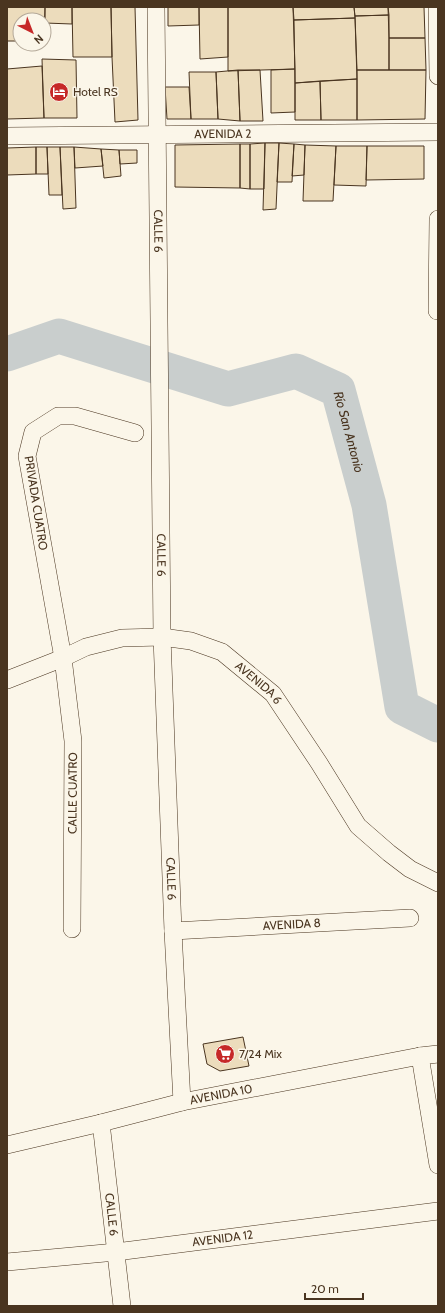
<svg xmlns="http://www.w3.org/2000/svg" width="445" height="1313" viewBox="0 0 445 1313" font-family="Cabin,sans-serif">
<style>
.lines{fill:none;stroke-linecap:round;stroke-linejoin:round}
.river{stroke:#c9cecd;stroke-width:35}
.building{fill:#ecdcbc;stroke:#4a3520}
.street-casing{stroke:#4a3520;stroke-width:18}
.street{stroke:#fbf6e9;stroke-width:17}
.labels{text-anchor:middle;stroke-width:3;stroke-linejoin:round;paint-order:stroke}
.poi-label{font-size:12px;fill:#4a3520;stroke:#fbf6e9;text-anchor:start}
.street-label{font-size:12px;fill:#4a3520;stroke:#fbf6e9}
.water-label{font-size:13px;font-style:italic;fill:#4a3520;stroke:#fbf6e9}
</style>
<rect width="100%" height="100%" fill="#fbf6e9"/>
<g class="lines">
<path class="river" id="s1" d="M7 354 59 336 228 389 296 371 338 390 369 505 402 707 438 725"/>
</g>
<path class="building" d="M7 7H45L44 40V20H20V41H7Z
M45 7H72V24L45 23Z
M72 7H111L112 57H73Z
M111 7H135L138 120 115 122 112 57Z
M168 7H199V25L168 26Z
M199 7H228V57L200 59Z
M228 7H293L295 69 228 71Z
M293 7H354L355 18 294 20Z
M354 7H388L389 15 355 16Z
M388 7H424L425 38H389Z
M389 15V70H357L355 16Z
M355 18 357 79 295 83 294 20Z
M389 38H425L426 70H389Z
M42 59 76 60 77 118H44Z
M42 66 44 118 7 119V69Z
M295 69V112L271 113V70Z
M238 70 240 121 218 119 216 72Z
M238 70H260L263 121H240Z
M357 70H426L425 119 357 120Z
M189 72H216L218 119H191Z
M357 79V120H321L320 81Z
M320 81 321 120H295V83Z
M165 87H189L191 119H167Z
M265 143H279L276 209 263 210Z
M265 143 264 189H250V144Z
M279 143 294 144 292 182H277Z
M240 144V188L175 187V145Z
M240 144H250V189L240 188Z
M294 144 305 145 304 175 292 176Z
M305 145 336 146 333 201H303Z
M336 146H367L366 186 334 185Z
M367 146H424V179L366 180Z
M36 147V174L7 175V148Z
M36 147H47L48 174H36Z
M47 147H60L62 195H49Z
M60 147H74L76 208 63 209Z
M74 147 101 149 103 166 75 168Z
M101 149 119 150 121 176 104 178Z
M119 150H137V163L120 164Z
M243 1037 249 1066 220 1071 207 1064 203 1044Z"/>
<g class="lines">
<g class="street-casing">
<g id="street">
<path id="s2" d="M156 7 162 637 173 931 182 1102"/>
<path d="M437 7 438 76"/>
<path id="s3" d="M7 136 438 132"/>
<path d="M437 311 438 219"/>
<path id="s4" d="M7 680 63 658 86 647 122 638 162 637 191 641 222 652 273 694 319 763 358 826 389 853 410 869 438 883"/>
<path id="s5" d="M72 929 73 741 63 658 27 456 33 432 58 416H75L135 433"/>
<path id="s6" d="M173 931 410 918"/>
<path d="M420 1056 438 1165"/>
<path id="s7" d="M101 1123 122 1306"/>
<path id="s8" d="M7 1145 101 1123 182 1102 420 1056 438 1054"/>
<path id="s9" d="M7 1262 116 1252 438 1211"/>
</g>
</g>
<use href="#street" class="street"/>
</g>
<defs>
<g id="hotel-disc" transform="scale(1)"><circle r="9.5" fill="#c62828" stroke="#fbf6e9"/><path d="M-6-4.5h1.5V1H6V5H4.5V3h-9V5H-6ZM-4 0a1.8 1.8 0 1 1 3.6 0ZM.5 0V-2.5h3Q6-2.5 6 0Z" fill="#fff"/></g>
<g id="supermarket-disc" transform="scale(1)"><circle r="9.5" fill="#c62828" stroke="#fbf6e9"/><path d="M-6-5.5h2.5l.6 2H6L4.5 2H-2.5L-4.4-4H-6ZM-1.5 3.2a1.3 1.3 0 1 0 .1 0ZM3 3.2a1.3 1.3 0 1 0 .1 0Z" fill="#fff"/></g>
</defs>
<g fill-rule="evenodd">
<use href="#hotel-disc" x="59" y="92"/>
<use href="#supermarket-disc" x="225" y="1054"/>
</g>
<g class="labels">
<g class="poi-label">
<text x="73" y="96">Hotel RS</text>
<text x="239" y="1058">7/24 Mix</text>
</g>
<g class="street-label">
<text dy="4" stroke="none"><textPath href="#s3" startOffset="216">AVENIDA 2</textPath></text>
<text dy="4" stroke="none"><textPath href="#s2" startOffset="224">CALLE 6</textPath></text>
<text transform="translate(36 503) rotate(81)" y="4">PRIVADA CUATRO</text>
<text dy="4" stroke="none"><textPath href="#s2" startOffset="548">CALLE 6</textPath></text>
<text dy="4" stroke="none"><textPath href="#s4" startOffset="273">AVENIDA 6</textPath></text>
<text dy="4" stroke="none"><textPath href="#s5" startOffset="136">CALLE CUATRO</textPath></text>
<text dy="4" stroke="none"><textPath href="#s2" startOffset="872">CALLE 6</textPath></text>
<text dy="4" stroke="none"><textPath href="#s6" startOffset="119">AVENIDA 8</textPath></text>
<text dy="4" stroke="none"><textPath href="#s8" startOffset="220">AVENIDA 10</textPath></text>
<text dy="4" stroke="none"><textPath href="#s7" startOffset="92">CALLE 6</textPath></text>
<text dy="4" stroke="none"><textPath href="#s9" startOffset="217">AVENIDA 12</textPath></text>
</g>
<g class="water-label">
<text dy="5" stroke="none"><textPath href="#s1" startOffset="392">Río San Antonio</textPath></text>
</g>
</g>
<rect width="445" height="1313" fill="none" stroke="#4a3520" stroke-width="16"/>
<g transform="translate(32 32) rotate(138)"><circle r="19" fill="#fbf6e9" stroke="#b4a999"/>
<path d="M0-3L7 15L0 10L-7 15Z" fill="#c62828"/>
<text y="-6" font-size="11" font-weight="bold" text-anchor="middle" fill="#4a3520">N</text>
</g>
<path d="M305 1293v6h58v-6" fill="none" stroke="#4a3520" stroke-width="2"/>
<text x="311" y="1293" font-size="12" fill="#4a3520" stroke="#fbf6e9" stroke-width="3" paint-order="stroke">20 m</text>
</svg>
